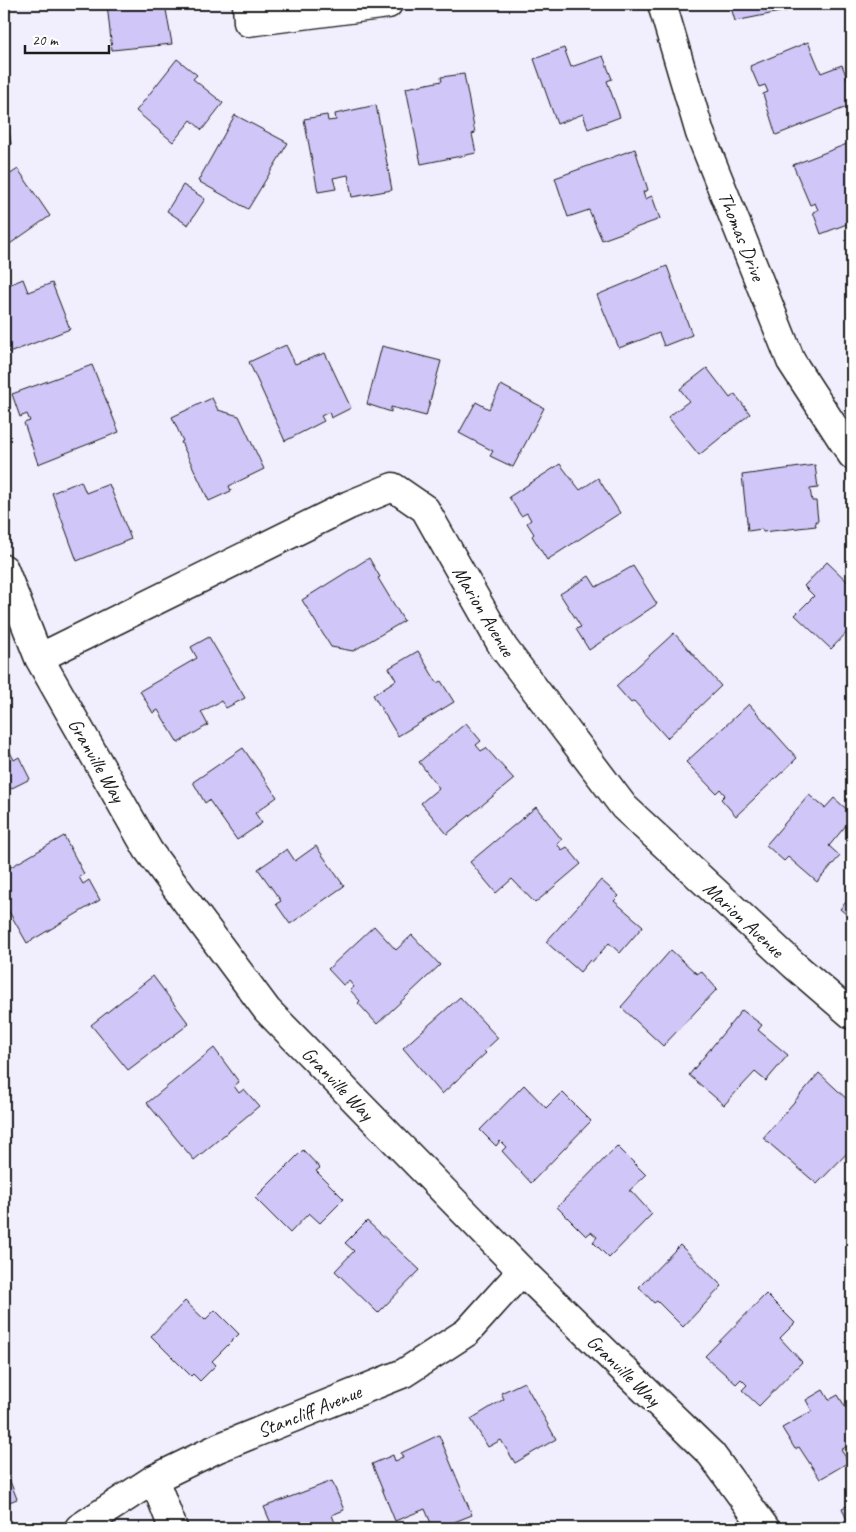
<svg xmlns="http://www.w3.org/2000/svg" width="856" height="1532" viewBox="0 0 856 1532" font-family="Caveat,sans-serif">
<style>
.building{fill:#d0c6f8;stroke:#1c1c1c}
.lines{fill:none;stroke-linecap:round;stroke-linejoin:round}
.minor-casing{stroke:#1c1c1c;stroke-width:31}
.minor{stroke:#fff;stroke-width:28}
.labels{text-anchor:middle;stroke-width:4;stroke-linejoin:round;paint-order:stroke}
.street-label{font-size:20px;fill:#1c1c1c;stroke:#fff}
</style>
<rect width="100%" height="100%" fill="#f1eefd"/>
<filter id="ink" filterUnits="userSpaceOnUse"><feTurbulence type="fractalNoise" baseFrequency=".02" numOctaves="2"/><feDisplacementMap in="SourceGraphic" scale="10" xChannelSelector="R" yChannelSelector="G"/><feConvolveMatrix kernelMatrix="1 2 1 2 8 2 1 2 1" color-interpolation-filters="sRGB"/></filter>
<g filter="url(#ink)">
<path class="building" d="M107 4H165L172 44 112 50Z
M730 4H806L799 5 800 8 735 21Z
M808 42 821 73 842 65 852 91V105L776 135 763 94 768 92 765 85 759 87 750 66Z
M564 48 571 67 603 56 612 79 607 81 620 117 588 129 583 114 557 124 534 59Z
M177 59 197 75 193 79 223 103 202 130 191 120 173 142 136 111Z
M464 74 475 133 472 134 476 153 421 164 406 88 442 81 441 77Z
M4 95 11 144 4 145Z
M376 105 392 190 352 197 348 175 333 178 336 189 318 192 304 119 327 115 328 121 336 120 335 114Z
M235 115 288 143 248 209 198 181Z
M852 142V222L821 234 813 212 818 210 815 203 810 205 793 165Z
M635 149 648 190 643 192 645 199 652 196 660 219 602 240 589 210 568 217 555 178Z
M18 169 50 216 4 248V175L6 177Z
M183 185 205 199 188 225 167 211Z
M667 266 692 335 664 346 659 333 619 348 597 295Z
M23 279 28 292 52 283 70 329 9 353 6 344 4 345V287Z
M286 345 295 364 325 353 351 408 331 418 329 412 321 416 324 421 285 441 249 362Z
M382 346 441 361 426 416 391 407V412L367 404Z
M92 365 119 432 38 464 24 423 30 421 27 414 20 417 12 394Z
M707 368 730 398 735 394 750 414 699 455 668 417 689 401 680 389Z
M501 385 544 408 513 467 490 456 493 451 459 433 476 402 489 409Z
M212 398 218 410 239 416 264 469 229 486 231 491 209 501 181 442 183 441 172 417Z
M560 464 580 490 598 478 620 513 547 560 532 536 534 534 527 523 531 520 527 513 521 516 509 497Z
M815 465 818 488 810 489 812 501H816L818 521H815L816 526 763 532 762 529 748 531 742 475Z
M81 481 86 493 109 484 131 539 77 561 52 493Z
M369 558 380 577 378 578 404 621 353 651 331 647 302 600Z
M827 562 852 586V627L831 649 795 615 814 596 804 586Z
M633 566 657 604 589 650 576 629 581 627 560 594 589 576 596 587Z
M674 633 721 686 667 738 634 701 631 703 616 686Z
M209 637 245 698 226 708 221 701 201 712 208 725 178 743 158 710 153 713 140 691 197 658 191 647Z
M418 651 437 683 441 681 454 702 398 736 373 695 396 680 389 668Z
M749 704 797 758 736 816 721 799 725 795 720 789 716 793 686 762Z
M466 723 481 741 476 745 481 751 486 748 514 779 447 834 421 803 439 788 419 762Z
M4 740 14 760 19 757 30 779 4 792Z
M243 748 277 797 255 813 262 823 237 840 209 800 205 803 193 782Z
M809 795 825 808 834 798 852 814V818L829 846 840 856 817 882 788 857 784 861 766 845Z
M536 807 562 840 557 844 562 850 567 847 581 864 535 903 512 879 496 893 470 862Z
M64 836 84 874 79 877 83 884 89 880 100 900 27 943 4 903V871Z
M316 846 344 886 290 924 276 904 281 901 258 869 287 849 295 861Z
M601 880 619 896 614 901 643 926 620 953 609 943 592 962 590 960 580 972 546 942Z
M852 895V919L840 909Z
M374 926 396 950 412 935 440 965 377 1024 358 1003 360 1001 350 990 354 987 349 981 343 985 328 969Z
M671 950 697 974 701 971 717 989 663 1046 621 1007Z
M153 976 189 1024 128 1070 91 1025Z
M460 997 498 1038 484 1051 486 1053 442 1094 403 1048Z
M742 1010 762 1025 758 1030 788 1055 766 1081 755 1072 724 1105 689 1075Z
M214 1048 239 1082 234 1086 239 1093 244 1089 259 1106 194 1160 147 1103Z
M819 1073 850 1102 846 1106 852 1111V1148L817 1184 763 1138Z
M524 1085 546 1108 562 1092 591 1121 531 1183 502 1151 506 1147 500 1141 496 1146 480 1130Z
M617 1146 646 1175 629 1191H631L652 1214 609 1258 593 1242 597 1237 591 1232 586 1236 557 1207Z
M303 1150 320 1168 316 1171 344 1199 320 1223 309 1213 290 1233 255 1198Z
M852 1186V1203L844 1196Z
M367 1221 420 1270 378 1313 335 1271 354 1251 345 1243Z
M680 1245 722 1286 683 1327 657 1301 654 1303 639 1287Z
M766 1294 795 1323 780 1338 802 1362 759 1406 742 1390 747 1385 741 1379 736 1384 705 1356Z
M185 1301 205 1320 215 1310 239 1334 212 1361 216 1365 200 1381 193 1374 191 1376 151 1336Z
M524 1382 556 1439 515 1463 501 1440 488 1447 471 1419 504 1399 501 1393Z
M823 1390 829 1400 838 1395 852 1418V1443L841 1450 849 1462 820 1479 799 1447 795 1449 782 1428 812 1411 806 1400Z
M4 1416 11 1435 4 1438Z
M439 1435 472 1515 439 1528H433L425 1509 395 1521 372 1464 393 1455 395 1461 403 1458 401 1453Z
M4 1466 17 1499 4 1504Z
M332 1481 344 1510 332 1515 337 1528H273L264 1507Z
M852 1504V1528H850L842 1508Z"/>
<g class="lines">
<g class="minor-casing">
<path id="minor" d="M247 4 248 22 388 4
M662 4 700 133 791 361 852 455
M4 569 39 658 148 850 267 1010 522 1271 711 1454 765 1528
M39 658 349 505 393 487 425 509 503 647 624 807 794 965 852 1015
M154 1479 173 1528
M79 1528 154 1479 218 1448 404 1373 467 1332 522 1271"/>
</g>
<use href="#minor" class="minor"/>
</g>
</g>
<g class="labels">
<g class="street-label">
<text transform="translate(742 236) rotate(68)" y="7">Thomas Drive</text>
<text transform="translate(484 611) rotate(59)" y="7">Marion Avenue</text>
<text transform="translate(97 760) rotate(60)" y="7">Granville Way</text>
<text transform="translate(744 919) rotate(43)" y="7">Marion Avenue</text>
<text transform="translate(338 1083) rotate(46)" y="7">Granville Way</text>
<text transform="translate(624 1370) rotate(44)" y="7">Granville Way</text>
<text transform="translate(309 1411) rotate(-22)" y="7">Stancliff Avenue</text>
</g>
</g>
<rect width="856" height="1532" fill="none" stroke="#fff" stroke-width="20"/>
<rect x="10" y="10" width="836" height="1512" fill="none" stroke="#1c1c1c" stroke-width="2" filter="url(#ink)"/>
<path d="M25 45v8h84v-8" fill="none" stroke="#1c1c1c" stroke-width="2.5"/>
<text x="32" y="45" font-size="15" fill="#1c1c1c" stroke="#ffffff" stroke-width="4" paint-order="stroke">20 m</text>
</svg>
